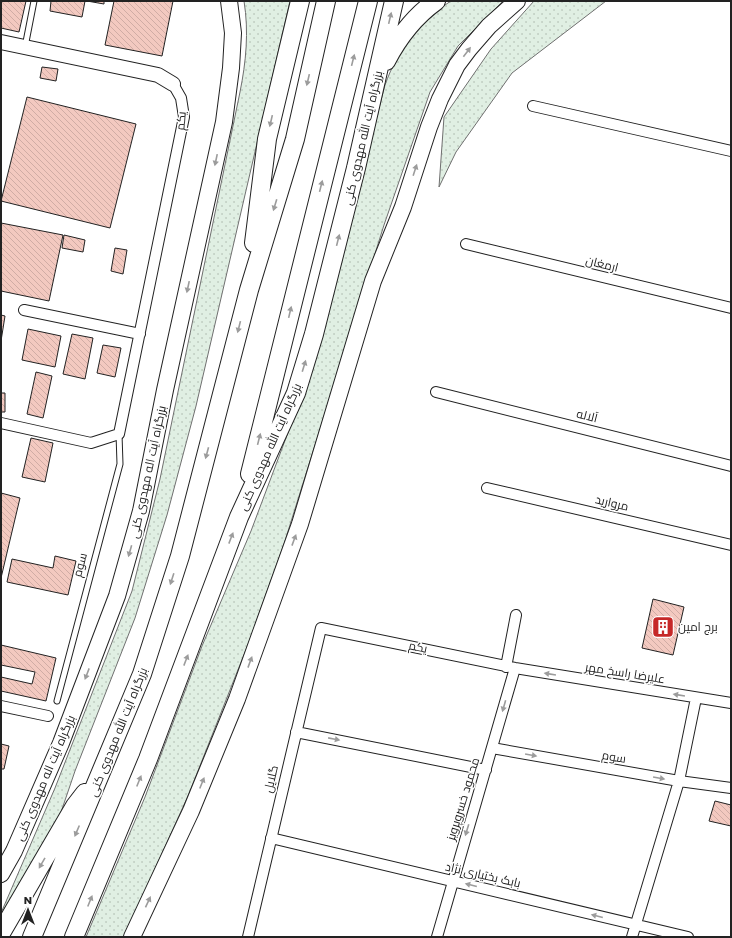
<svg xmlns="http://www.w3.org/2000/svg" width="732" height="938" viewBox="0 0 732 938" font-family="Poppins,Cairo,sans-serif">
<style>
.garden{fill:url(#garden-dots);stroke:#6f6f6f}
.building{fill:url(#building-back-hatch);stroke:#222}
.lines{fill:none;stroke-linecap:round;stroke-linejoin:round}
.lane-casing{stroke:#222;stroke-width:7}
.street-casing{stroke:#222;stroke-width:12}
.secondary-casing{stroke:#222;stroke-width:16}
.primary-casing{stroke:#222;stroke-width:18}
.highway-casing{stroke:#222;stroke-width:20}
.lane{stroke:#fff;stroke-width:5}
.street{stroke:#fff;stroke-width:10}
.secondary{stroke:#fff;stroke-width:14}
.primary{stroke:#fff;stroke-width:16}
.highway{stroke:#fff;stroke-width:18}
.oneway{fill:#9c9c9c}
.labels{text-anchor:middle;stroke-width:3;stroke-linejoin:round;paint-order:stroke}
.street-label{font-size:12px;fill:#222;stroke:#fff}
.poi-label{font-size:12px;fill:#222;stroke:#fff;text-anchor:start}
</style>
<defs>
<pattern id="garden-dots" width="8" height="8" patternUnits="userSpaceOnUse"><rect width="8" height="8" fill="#e0efe3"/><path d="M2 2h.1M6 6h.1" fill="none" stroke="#c0cdc2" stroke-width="1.8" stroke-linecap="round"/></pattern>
<pattern id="building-back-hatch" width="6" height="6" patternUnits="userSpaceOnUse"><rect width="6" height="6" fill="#f3c9c0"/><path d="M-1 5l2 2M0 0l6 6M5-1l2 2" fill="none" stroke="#d0aca5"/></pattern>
</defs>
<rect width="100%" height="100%" fill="#fff"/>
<path class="garden" d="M244 1H290L196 406 167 515 135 618 75 771 59 818 1 919V913L55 788 132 591 160 479 240 92C246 62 249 32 244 1Z
M451 1H503L458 46 430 92 384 225 284 544 249 642 188 796 124 937H86L145 797 202 646 251 531 310 374 385 85C398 49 418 22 451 1Z
M534 1H606L512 73 456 152 439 187 444 117 491 49Z"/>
<path class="building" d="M1 1H26L19 32 1 28Z
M51 1H85L82 17 50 11Z
M87 1H104V4Z
M114 1H173L162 56 105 45Z
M42 67 58 69 56 81 40 78Z
M27 97 136 124 110 228 1 201Z
M1 223 63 235 49 301 1 291Z
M64 235 85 240 83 252 62 248Z
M115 248 127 250 123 274 111 271Z
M1 315 5 316 1 341Z
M28 329 61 336 55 367 22 360Z
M72 334 93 338 85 379 63 374Z
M103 345 121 348 115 377 97 373Z
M36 372 52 376 43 418 27 414Z
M1 393H5V412H1Z
M31 438 53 443 45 482 22 477Z
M1 493 20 498 1 578Z
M55 556 76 561 68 595 7 582 12 559 53 568Z
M653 599 684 607 673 655 642 648Z
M1 645 56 658 46 701 1 691V677L32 684 35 672 1 665Z
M1 744 9 746 4 769H1Z
M715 801 731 805V826L709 821Z"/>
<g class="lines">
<g class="lane-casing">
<path id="lane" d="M25 47 34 1
M57 701 120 464 119 434"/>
</g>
<g class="street-casing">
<path id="street" d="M533 106 731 151
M466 244 731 308
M24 310 140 334
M436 392 731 466
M1 423 91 443 119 434 184 117 181 98 173 84
M487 488 731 545
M506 667 516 615
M1 706 48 716
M296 732 486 770
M492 748 679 781 731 788
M271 838 688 937
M248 937 321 628 515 668 731 703
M437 937 515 668
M632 937 679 781 696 698"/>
</g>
<g class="secondary-casing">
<path id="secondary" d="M1 42 158 75 173 84"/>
</g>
<g class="primary-casing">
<path id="primary" d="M1 874 14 851 61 743 117 596 141 511 165 390 224 122 231 68 233 33 229 1
M132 937 191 811 237 699 300 524 373 281 403 207 429 127 440 99 457 65 469 49 489 26 517 1"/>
</g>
<g class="highway-casing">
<path id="highway" d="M386 61C398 38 415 16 436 1
M254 243 267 139 300 1
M250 474 368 1
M1 933 75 806 85 793
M32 937 142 674 180 556 249 290 295 139 326 1
M74 937 148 759 239 517 296 393 314 334 356 168 394 1"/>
</g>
<use href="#lane" class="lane"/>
<use href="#street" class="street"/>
<use href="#secondary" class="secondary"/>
<use href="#primary" class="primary"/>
<use href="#highway" class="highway"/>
</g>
<defs><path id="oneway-solid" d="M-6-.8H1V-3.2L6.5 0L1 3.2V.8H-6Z"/></defs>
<g class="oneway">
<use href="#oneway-solid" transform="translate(390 18) rotate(-77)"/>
<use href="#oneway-solid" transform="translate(467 52) rotate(-53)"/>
<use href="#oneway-solid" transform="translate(353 60) rotate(-76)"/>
<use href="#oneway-solid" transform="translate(308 80) rotate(103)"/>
<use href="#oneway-solid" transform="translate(271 121) rotate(103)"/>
<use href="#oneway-solid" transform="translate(216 160) rotate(102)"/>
<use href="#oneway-solid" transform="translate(415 170) rotate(-72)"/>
<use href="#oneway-solid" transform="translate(321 186) rotate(-76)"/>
<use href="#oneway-solid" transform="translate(275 205) rotate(107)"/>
<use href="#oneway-solid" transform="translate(338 240) rotate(-76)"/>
<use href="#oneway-solid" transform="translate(188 287) rotate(102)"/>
<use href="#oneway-solid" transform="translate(290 312) rotate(-77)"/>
<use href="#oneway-solid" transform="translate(239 327) rotate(104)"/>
<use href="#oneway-solid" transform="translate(304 366) rotate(-73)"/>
<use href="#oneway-solid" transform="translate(259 439) rotate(-76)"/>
<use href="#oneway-solid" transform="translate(207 453) rotate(105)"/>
<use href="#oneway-solid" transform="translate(231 538) rotate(-69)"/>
<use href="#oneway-solid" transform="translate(294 540) rotate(-70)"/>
<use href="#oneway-solid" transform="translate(130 551) rotate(106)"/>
<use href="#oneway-solid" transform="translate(172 579) rotate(108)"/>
<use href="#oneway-solid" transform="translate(186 660) rotate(-69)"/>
<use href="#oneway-solid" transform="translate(250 662) rotate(-70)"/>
<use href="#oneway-solid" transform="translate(87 674) rotate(111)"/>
<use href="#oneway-solid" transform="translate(550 674) rotate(-171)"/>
<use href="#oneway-solid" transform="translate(679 695) rotate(-171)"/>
<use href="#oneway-solid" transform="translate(504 706) rotate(106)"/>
<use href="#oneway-solid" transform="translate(334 739) rotate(11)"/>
<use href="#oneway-solid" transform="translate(531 755) rotate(10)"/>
<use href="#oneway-solid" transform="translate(659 778) rotate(10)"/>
<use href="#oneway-solid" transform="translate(139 781) rotate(-68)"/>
<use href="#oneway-solid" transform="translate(202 783) rotate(-68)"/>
<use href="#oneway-solid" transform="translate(467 830) rotate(107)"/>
<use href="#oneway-solid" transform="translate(77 831) rotate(113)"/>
<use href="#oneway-solid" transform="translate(42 863) rotate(120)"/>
<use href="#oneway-solid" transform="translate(471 885) rotate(-166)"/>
<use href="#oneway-solid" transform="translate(90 901) rotate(-68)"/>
<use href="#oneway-solid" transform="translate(148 902) rotate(-65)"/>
<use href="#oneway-solid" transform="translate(597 916) rotate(-166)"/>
</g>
<defs>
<g id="building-square" transform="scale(1.15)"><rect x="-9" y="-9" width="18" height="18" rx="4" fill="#c62828" stroke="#fff"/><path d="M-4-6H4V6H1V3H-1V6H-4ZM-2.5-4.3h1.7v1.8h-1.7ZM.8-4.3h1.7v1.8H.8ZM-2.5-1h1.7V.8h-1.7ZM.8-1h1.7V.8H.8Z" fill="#fff"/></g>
</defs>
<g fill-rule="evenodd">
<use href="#building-square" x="663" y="627"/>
</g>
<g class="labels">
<g class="street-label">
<text transform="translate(181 121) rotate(-86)" y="4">یکم</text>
<text transform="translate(363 138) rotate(-77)" y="4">بزرگراه آیت الله مهدوی کنی</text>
<text transform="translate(602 264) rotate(14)" y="4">ارمغان</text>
<text transform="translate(587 416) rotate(14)" y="4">آلاله</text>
<text transform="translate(270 447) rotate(-66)" y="4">بزرگراه آیت الله مهدوی کنی</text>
<text transform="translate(148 472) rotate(-78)" y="4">بزرگراه آیت اله مهدوی کنی</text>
<text transform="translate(612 503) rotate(13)" y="4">مروارید</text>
<text transform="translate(80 565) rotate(-75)" y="4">سوم</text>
<text transform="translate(418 647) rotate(12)" y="4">یکم</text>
<text transform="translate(625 673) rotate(9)" y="4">علیرضا راسخ مهر</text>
<text transform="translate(118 732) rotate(-68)" y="4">بزرگراه آیت الله مهدوی کنی</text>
<text transform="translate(614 757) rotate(10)" y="4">سوم</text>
<text transform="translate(45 778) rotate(-67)" y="4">بزرگراه آیت اله مهدوی کنی</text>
<text transform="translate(271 779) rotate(-77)" y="4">گلایل</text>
<text transform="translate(463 799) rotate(-73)" y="4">محمود خسروپرویز</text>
<text transform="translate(483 875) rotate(13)" y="4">بابک بختیاری نژاد</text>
</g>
<g class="poi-label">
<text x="678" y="631">برج امین</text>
</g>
</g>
<rect width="732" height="938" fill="none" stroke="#222222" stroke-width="4"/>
<g transform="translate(28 910)" stroke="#ffffff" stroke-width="3" paint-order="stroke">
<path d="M0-3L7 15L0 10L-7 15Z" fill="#222222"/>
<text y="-6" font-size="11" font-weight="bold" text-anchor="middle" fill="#222222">N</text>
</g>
</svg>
